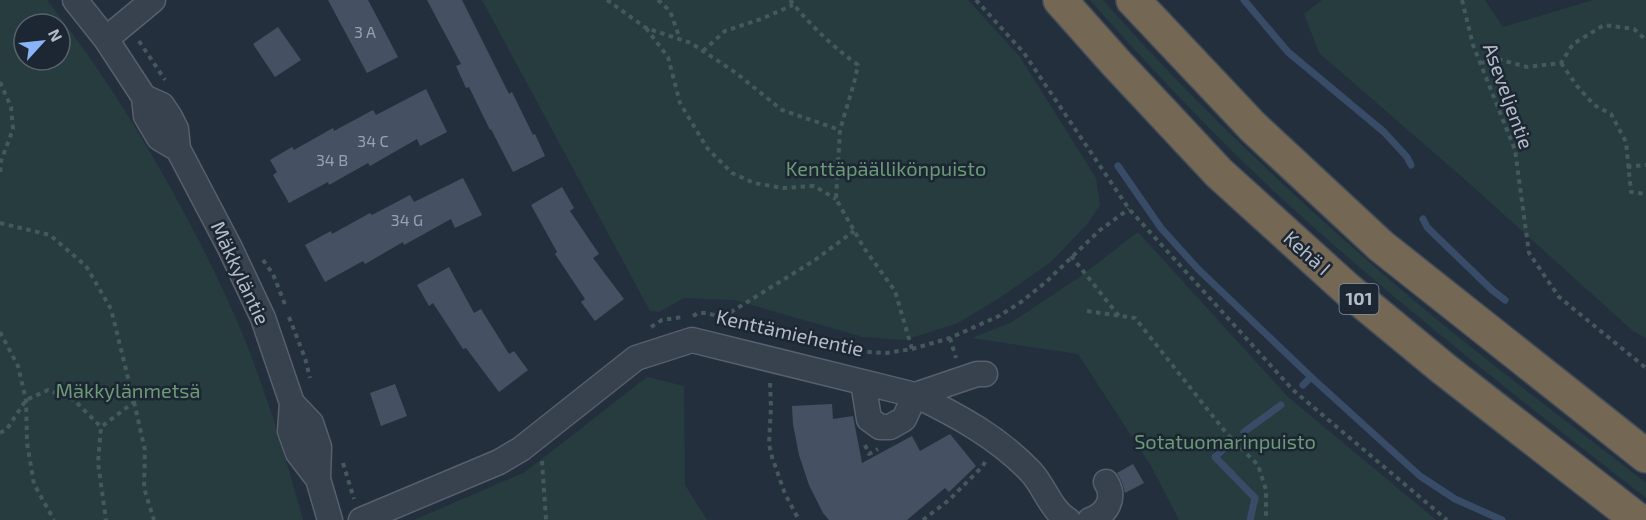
<svg xmlns="http://www.w3.org/2000/svg" width="1646" height="520" viewBox="0 0 1646 520" font-family="'Exo 2',sans-serif">
<style>
.green{fill:#263c3f;fill-rule:evenodd}
.lines{fill:none;stroke-linecap:round;stroke-linejoin:round}
.stream{stroke:#394c67;stroke-width:7}
.building{fill:#455162}
.minor-casing{stroke:#565f6c;stroke-width:27}
.highway-casing{stroke:#434c59;stroke-width:36}
.path{stroke:#44595c;stroke-width:4;stroke-dasharray:4.5 4.5;stroke-linecap:butt}
.minor{stroke:#38414e;stroke-width:24}
.highway{stroke:#746855;stroke-width:33}
.labels{text-anchor:middle;stroke-width:5;stroke-linejoin:round;paint-order:stroke}
.number-label{font-size:16px;fill:#98a1af}
.shield{fill:#1d2633;stroke:#878f9c;stroke-width:1.5}
.shield-label{font-size:18px;font-weight:bold;fill:#b4bcc9}
.street-label{font-size:20px;fill:#b4bcc9;stroke:#1d2633}
.park-label{font-size:20px;fill:#6b9a76;stroke:#1d2633}
</style>
<rect width="100%" height="100%" fill="#242f3e"/>
<path class="green" d="M0 0H47C105 74 155 155 198 239 220 282 241 326 257 372 275 420 289 470 303 520H0ZM24 24H60V60H24Z
M482 0H968L1020 57 1096 178 1100 205 1088 223 1051 262 998 299 956 324 904 340 863 337 734 300 684 298 659 312 650 311Z
M1090 0H1103C1199 109 1306 209 1417 303 1491 365 1569 423 1646 483V498C1535 411 1424 325 1319 232 1237 160 1162 81 1090 0Z
M1322 0H1485L1503 27 1593 0H1646V338L1633 331 1470 184 1319 53 1304 14Z
M1138 232 1288 397 1436 520H1179L1151 466 1078 354 972 338 1012 322 1078 278Z
M647 377 684 386 685 485 707 520H414L525 472Z"/>
<g class="lines">
<path class="stream" d="M1244 0 1288 52 1384 132 1407 157 1411 165
M1118 166 1161 228 1198 269 1311 377 1420 476 1455 499 1502 520
M1423 219 1427 227 1434 234 1492 290 1505 300
M1303 385 1311 377
M1244 432 1281 405
M1225 448 1215 457 1255 498 1250 520"/>
</g>
<path class="building" d="M328 0H368L398 57 367 73Z
M427 0H462L509 94 512 92 533 135 535 134 545 156 513 172 491 129 490 130 469 87 466 88 456 66 461 64Z
M278 27 301 60 275 77 253 44Z
M426 89 447 132 420 146 417 139 370 166 368 163 329 185 328 182 289 203 273 175 277 172 270 160 292 147 294 150 333 128 334 131 373 110 376 115Z
M463 178 482 215 455 228 451 219 404 245 403 242 365 264 363 261 325 282 305 245 331 231 332 234 370 213 372 215 410 195 414 202Z
M562 187 574 208 570 211 599 254 593 258 624 299 595 321 581 302 585 299 555 254 557 252 531 205Z
M449 267 474 313 481 309 509 354 514 351 528 370 499 392 466 348 463 349 433 303 429 306 417 285Z
M395 384 407 416 381 426 370 393Z
M832 404 833 419 853 416 862 463 912 436 920 451 950 434 976 466 949 492 945 488 907 520H829L823 513 809 485 799 455 793 424 792 406Z
M1133 464 1144 483 1125 493 1122 482 1117 473Z"/>
<g class="lines">
<g class="minor-casing">
<path id="minor" d="M75 0 106 39 144 97 146 116 159 138 178 149
M106 39 153 0
M144 97 162 105 170 117 176 129 178 149 230 248 263 318 292 403 290 431 298 453 318 479
M863 382 869 419 880 427H890L904 419 915 395 977 374H985
M292 403 311 423 319 447 318 479 330 520
M361 520 499 462 521 449 636 358 692 340 915 395C957 415 999 438 1031 472 1045 487 1050 509 1068 520
M1090 520C1107 514 1116 498 1106 482"/>
</g>
<g class="highway-casing">
<path id="highway" d="M1060 0 1117 64 1219 173 1347 289 1444 369 1638 520
M1133 0 1253 127 1381 246 1646 456"/>
</g>
<path class="path" d="M607 0 646 28 691 43 736 73 782 110 840 130
M658 0 670 11 680 39
M790 0C810 25 832 46 858 65L854 83 840 130 836 199 864 248 895 291 912 349
M976 0 1024 53 1129 209 1293 390 1447 520
M1462 0 1473 45 1515 150 1529 253 1559 297 1646 368
M646 28 668 57 680 103 707 148 732 173 754 183 783 188 814 186 836 199
M139 41 165 80
M703 51 725 31 761 19 793 5
M1480 63 1501 60 1527 67 1561 63 1573 44 1604 25 1634 29 1646 40
M1561 63 1577 86 1594 105 1611 114 1626 142 1631 192 1646 194
M0 82 11 107 13 129 1 161 0 176
M1627 167 1646 165
M0 223 50 235 86 266 111 309 134 402 101 427
M1071 256 1119 316
M263 260 273 274 286 307
M1087 311 1135 318 1227 434 1258 465 1266 490V520
M693 316 698 313H706L853 351 886 353 912 349 950 338 999 316 1021 302 1046 282 1100 230 1129 209
M289 317 305 358 310 378
M723 317 815 260 854 231
M651 327 662 320 683 317
M0 332 18 366 26 400 27 443 34 484 54 520
M950 338 956 358
M770 383 771 407 769 444 772 457 785 494 799 520
M134 402 145 450 144 488 154 520
M0 433 7 429 26 400 48 390 74 400 101 427 98 463 106 520
M865 445 869 454 878 449
M542 461 546 520
M343 463 354 499
M923 520 949 500 983 466 986 460"/>
<use href="#minor" class="minor"/>
<use href="#highway" class="highway"/>
</g>
<g class="labels">
<g class="number-label">
<text x="365" y="38">3 A</text>
<text x="373" y="147">34 C</text>
<text x="332" y="166">34 B</text>
<text x="407" y="226">34 G</text>
</g>
<rect class="shield" x="1339.5" y="284" width="39" height="30" rx="4.5"/>
<g class="shield-label">
<text x="1359" y="305">101</text>
</g>
<g class="street-label">
<text transform="translate(1508 96) rotate(70)" y="7">Aseveljentie</text>
<text transform="translate(1307 253) rotate(42)" y="7">Kehä I</text>
<text transform="translate(240 273) rotate(65)" y="7">Mäkkyläntie</text>
<text transform="translate(790 333) rotate(13)" y="7">Kenttämiehentie</text>
</g>
<g class="park-label">
<text x="886" y="176">Kenttäpäällikönpuisto</text>
<text x="128" y="398">Mäkkylänmetsä</text>
<text x="1225" y="449">Sotatuomarinpuisto</text>
</g>
</g>
<g transform="translate(42 42) rotate(63)"><circle r="28" fill="#1d2633" stroke="#59626f" stroke-width="1.5"/>
<path d="M0-4.5L10 22L0 15L-10 22Z" fill="#8ab4f8"/>
<text y="-9" font-size="16" font-weight="bold" text-anchor="middle" fill="#b4bcc9">N</text>
</g>
</svg>
